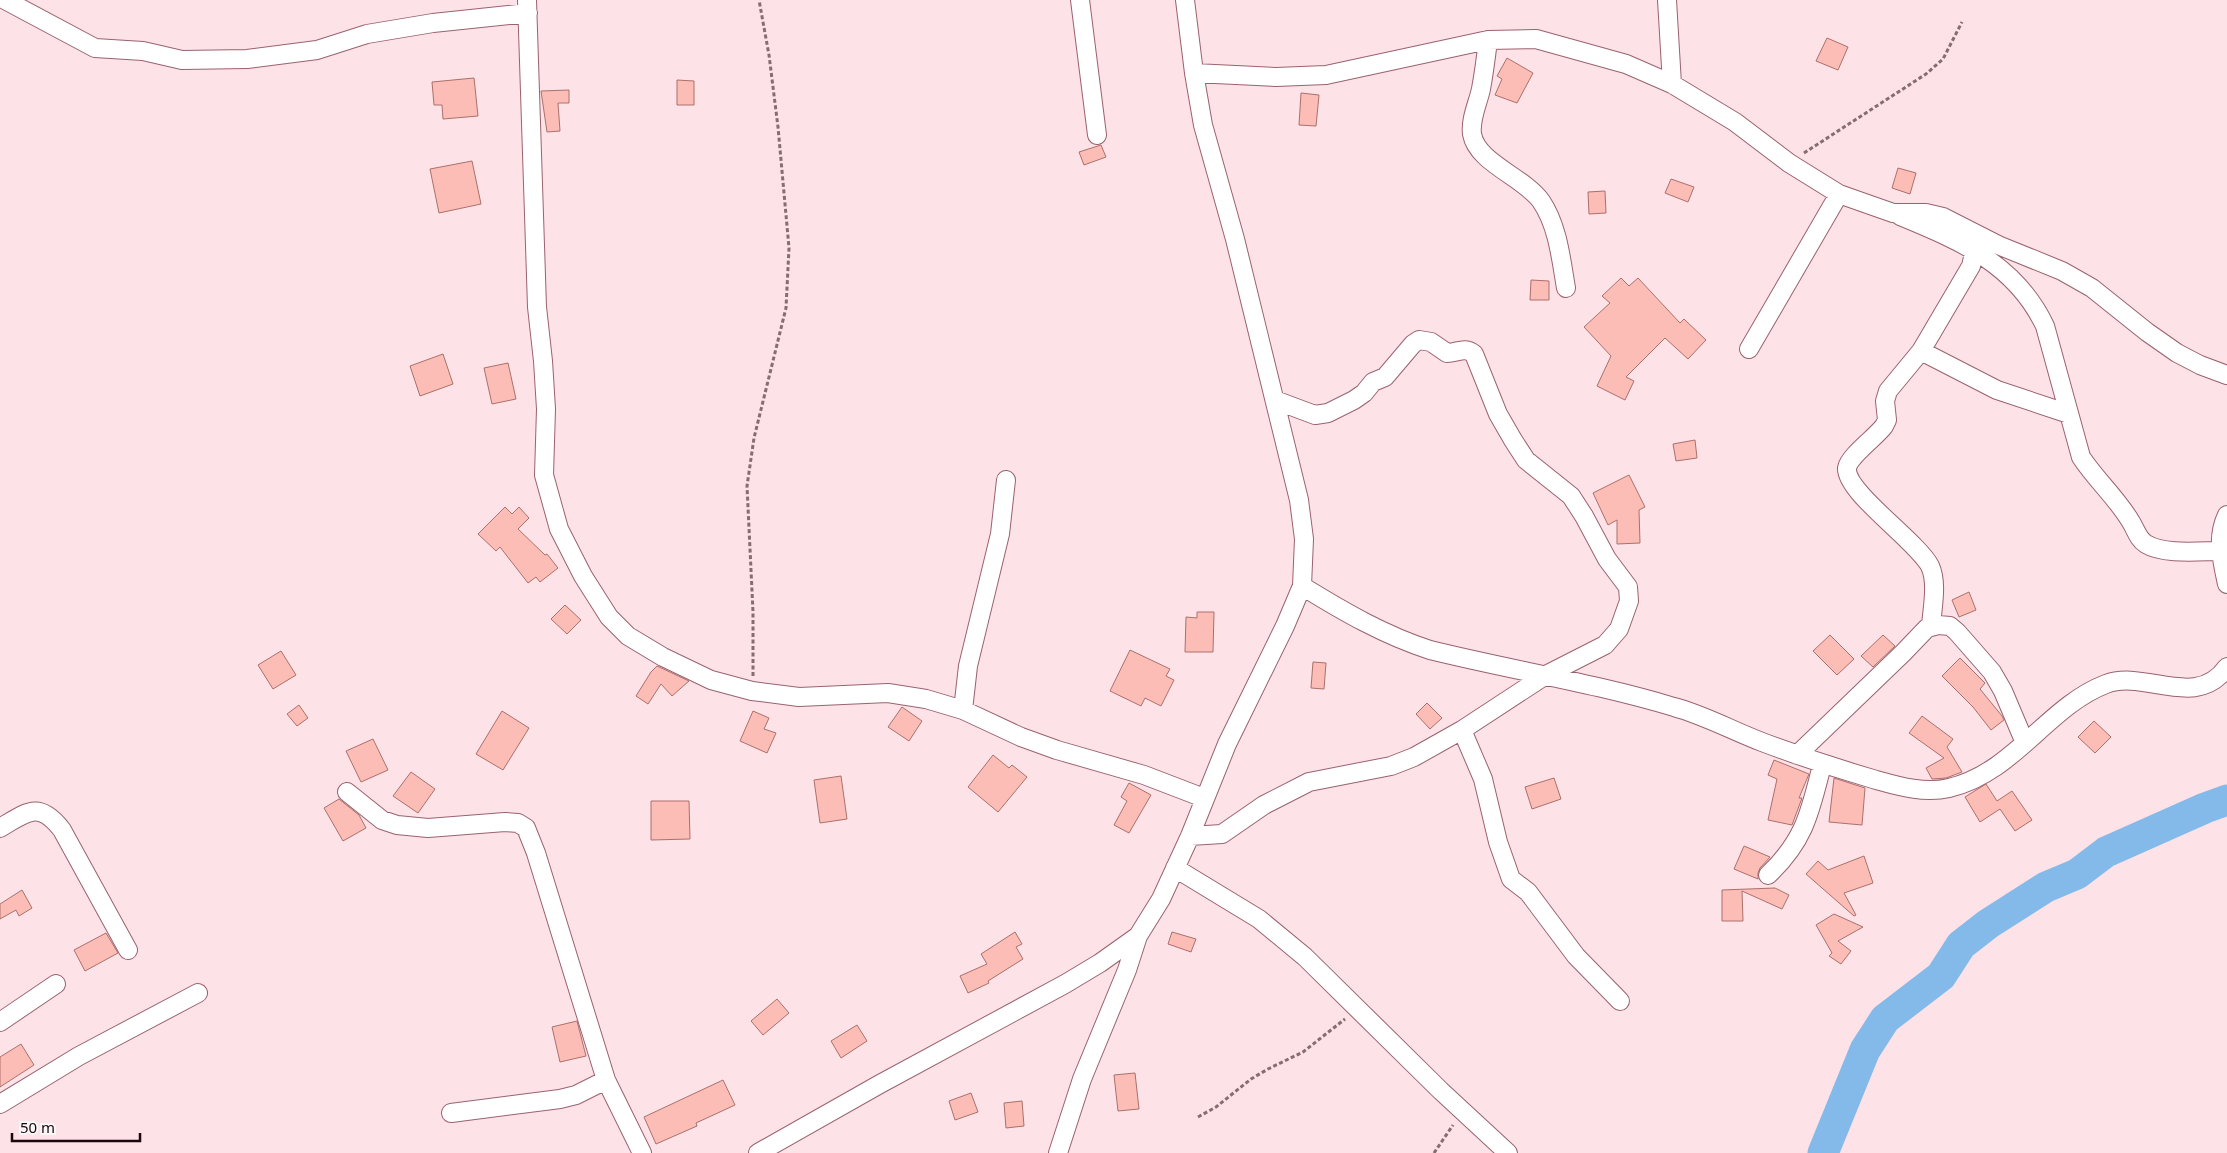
<svg xmlns="http://www.w3.org/2000/svg" width="2227" height="1153" viewBox="0 0 2227 1153" font-family="'Noto Sans',sans-serif">
<style>
.lines{fill:none;stroke-linecap:round;stroke-linejoin:round}
.river{stroke:#83bae9;stroke-width:31}
.building{fill:#fdbdb7;stroke:#ab706b}
.minor-casing{stroke:#9a626f;stroke-width:20}
.path{stroke:#856d73;stroke-width:3;stroke-dasharray:4 2.5;stroke-linecap:butt}
.minor{stroke:#fff;stroke-width:18}
</style>
<rect width="100%" height="100%" fill="#fde2e7"/>
<g class="lines">
<path class="river" d="M1823 1153 1865 1050 1885 1019 1941 976 1961 945 1988 924 2046 887 2077 874 2106 852 2205 808 2227 800"/>
</g>
<path class="building" d="M1827 38 1848 47 1838 70 1816 61Z
M1507 58 1533 73 1517 103 1495 95 1502 79 1497 76Z
M474 78 478 116 443 119 442 105H434L432 82Z
M677 80 694 81V105H677Z
M569 90V103H558L560 131 547 132 541 91Z
M1301 93 1319 95 1316 126 1299 125Z
M1101 145 1106 157 1084 165 1079 152Z
M472 161 481 204 439 213 430 169Z
M1898 168 1916 173 1910 194 1892 188Z
M1671 179 1694 187 1688 202 1665 193Z
M1605 191 1606 213 1589 214 1588 192Z
M1621 278 1629 286 1638 278 1680 323 1684 319 1706 340 1688 359 1665 338 1626 377 1634 381 1625 400 1597 386 1611 356 1584 327 1610 303 1602 296Z
M1531 280 1549 281V300H1530Z
M443 354 453 384 420 396 410 366Z
M508 363 516 399 492 404 484 368Z
M1695 440 1697 458 1676 461 1673 444Z
M1629 475 1645 507 1639 510 1640 543 1617 544V520L1608 525 1593 493Z
M505 507 512 514 519 507 529 518 518 529 545 555 547 554 558 568 540 582 536 577 528 583 500 547 496 551 478 534Z
M1969 592 1976 610 1959 617 1952 600Z
M565 605 581 620 567 634 551 619Z
M1197 612H1214L1213 652H1185L1186 617 1197 618Z
M1830 635 1854 659 1837 675 1813 651Z
M1883 635 1895 646 1873 667 1861 656Z
M1130 650 1170 669 1166 676 1174 680 1161 706 1145 698 1141 706 1110 691Z
M281 651 296 675 273 689 258 665Z
M1960 658 1985 683 1980 689 2002 716 2004 720 1991 730 1973 707 1942 676Z
M1313 662 1326 663 1324 689 1311 688Z
M657 666 689 681 672 696 661 684 648 704 636 696 651 672Z
M1427 703 1442 718 1430 729 1416 714Z
M299 705 308 718 297 726 287 714Z
M902 707 922 721 909 741 888 727Z
M502 711 529 728 503 770 476 754Z
M753 711 769 718 764 729 776 733 767 753 740 741Z
M1922 716 1953 739 1947 747 1962 772 1946 778 1932 779 1926 768 1944 758 1909 733Z
M2094 721 2111 737 2095 753 2078 737Z
M373 739 388 770 361 782 346 751Z
M993 755 1009 768 1012 765 1027 777 998 812 968 787Z
M1774 760 1809 774 1799 798H1802L1792 825 1768 820 1777 779 1768 775Z
M411 772 435 789 418 813 393 796Z
M841 776 847 819 820 823 814 780Z
M1554 778 1561 799 1532 809 1525 787Z
M1834 778 1865 788 1862 825 1829 822Z
M1129 783 1151 795 1129 833 1114 825 1127 801 1121 797Z
M1986 784 1997 801 2012 791 2032 820 2015 831 2000 809 1980 822 1965 797Z
M339 799 359 815 366 828 343 841 324 808Z
M651 801H689L690 839 651 840Z
M1744 846 1770 857 1760 868 1758 873V879L1734 869Z
M1864 856 1873 883 1844 893 1856 915 1854 916 1806 874 1818 861 1828 870Z
M1775 888 1789 895 1782 909 1742 891 1743 921H1722V890Z
M22 890 32 908 19 916 16 910 0 919V904Z
M1834 914 1863 927 1838 941 1851 951 1841 964 1829 956 1832 953 1816 925Z
M1015 932 1022 944 1016 947 1023 959 988 981 989 983 968 993 960 976 987 964 981 954Z
M1172 932 1196 939 1191 952 1168 944Z
M106 933 118 953 85 971 74 950Z
M777 999 789 1013 763 1035 751 1021Z
M577 1021 586 1056 560 1062 552 1027Z
M857 1025 867 1041 841 1058 831 1041Z
M21 1044 34 1065 0 1087V1057Z
M1135 1073 1139 1109 1118 1111 1114 1075Z
M723 1080 735 1105 696 1123 697 1126 656 1144 644 1117Z
M971 1093 978 1112 955 1120 949 1101Z
M1022 1101 1024 1126 1006 1128 1004 1103Z"/>
<g class="lines">
<g class="minor-casing">
<path id="minor" d="M5 0 95 48 143 51 182 60 247 59 317 50 367 34 433 23 528 13
M527 0 537 307 543 361 546 409 544 475 559 529 583 576 609 617 628 636 663 657 711 680 752 691 799 697 888 693 926 699 963 710 1021 737 1057 750 1144 775 1204 798
M1080 0 1097 135
M1667 0 1672 84
M1488 40C1486 57 1484 73 1481 89 1478 103 1470 119 1472 134 1477 163 1524 177 1541 201 1558 226 1561 259 1566 288
M1194 73 1276 77 1326 75 1488 40 1536 39 1626 64 1672 84 1735 122 1789 163 1839 194 1893 213H1926L1943 217 1998 245 2062 271 2092 288 2147 332 2177 353 2200 365 2227 375
M1900 216C1960 241 2015 263 2045 326L2081 457C2096 480 2117 498 2131 522 2136 530 2138 539 2146 544 2164 555 2200 551 2220 551
M1749 349 1839 194
M1921 351 1997 390 2069 414
M2227 515C2216 537 2222 561 2227 584
M1302 586C1344 612 1384 635 1430 650 1511 670 1594 683 1674 707 1704 715 1733 731 1762 742 1799 756 1835 768 1873 779 1898 786 1924 794 1949 788 2014 773 2048 706 2106 684 2145 669 2196 711 2227 667
M1931 627C1932 609 1938 583 1930 566 1917 541 1845 492 1847 468 1849 456 1876 437 1884 426L1887 420 1885 401 1888 391 1921 351 1971 266 1977 241
M963 710 968 666 1000 534 1006 480
M1462 730 1483 779 1498 842 1511 879 1528 892 1576 956 1620 1001
M1797 755 1903 653 1927 628 1938 625 1950 626 1957 632 1992 672 2003 691 2025 743
M347 792 382 820 397 825 428 828 505 822 518 823 526 828 536 853 606 1080 642 1153
M0 828C27 812 39 800 62 830L128 950
M1190 836 1222 834 1264 805 1309 782 1391 766 1414 757 1462 730 1546 675 1605 645 1619 629 1629 601 1628 587 1607 559 1584 516 1571 496 1526 460 1513 440 1498 414 1474 354C1465 346 1457 353 1447 353L1431 342 1419 340 1413 344 1385 377 1373 382 1364 393 1354 400 1328 413 1315 415 1275 400
M1175 868 1259 919 1305 957 1441 1091 1508 1153
M1768 875C1805 840 1810 812 1822 765
M0 1022 56 984
M0 1104 79 1056 198 993
M451 1113 560 1099 576 1095 606 1080
M758 1153 880 1084 1065 984 1100 963 1138 936 1161 899 1190 836 1227 744 1285 626 1302 586 1304 539 1299 500 1235 239 1203 125 1194 73 1185 0
M1058 1153 1082 1079 1127 970 1138 936"/>
</g>
<path class="path" d="M1804 153 1926 74 1943 59 1962 22
M753 676V612L747 486 754 438 786 308 789 248 778 127 769 55 759 0
M1198 1117 1216 1107 1251 1079 1268 1069 1303 1052 1345 1019
M1434 1153 1453 1125"/>
<use href="#minor" class="minor"/>
</g>
<path d="M12 1133v8h128v-8" fill="none" stroke="#1c070d" stroke-width="2.5"/>
<text x="20" y="1133" font-size="15" fill="#1c070d" stroke="#f7f7f7" stroke-width="4" paint-order="stroke">50 m</text>
</svg>
